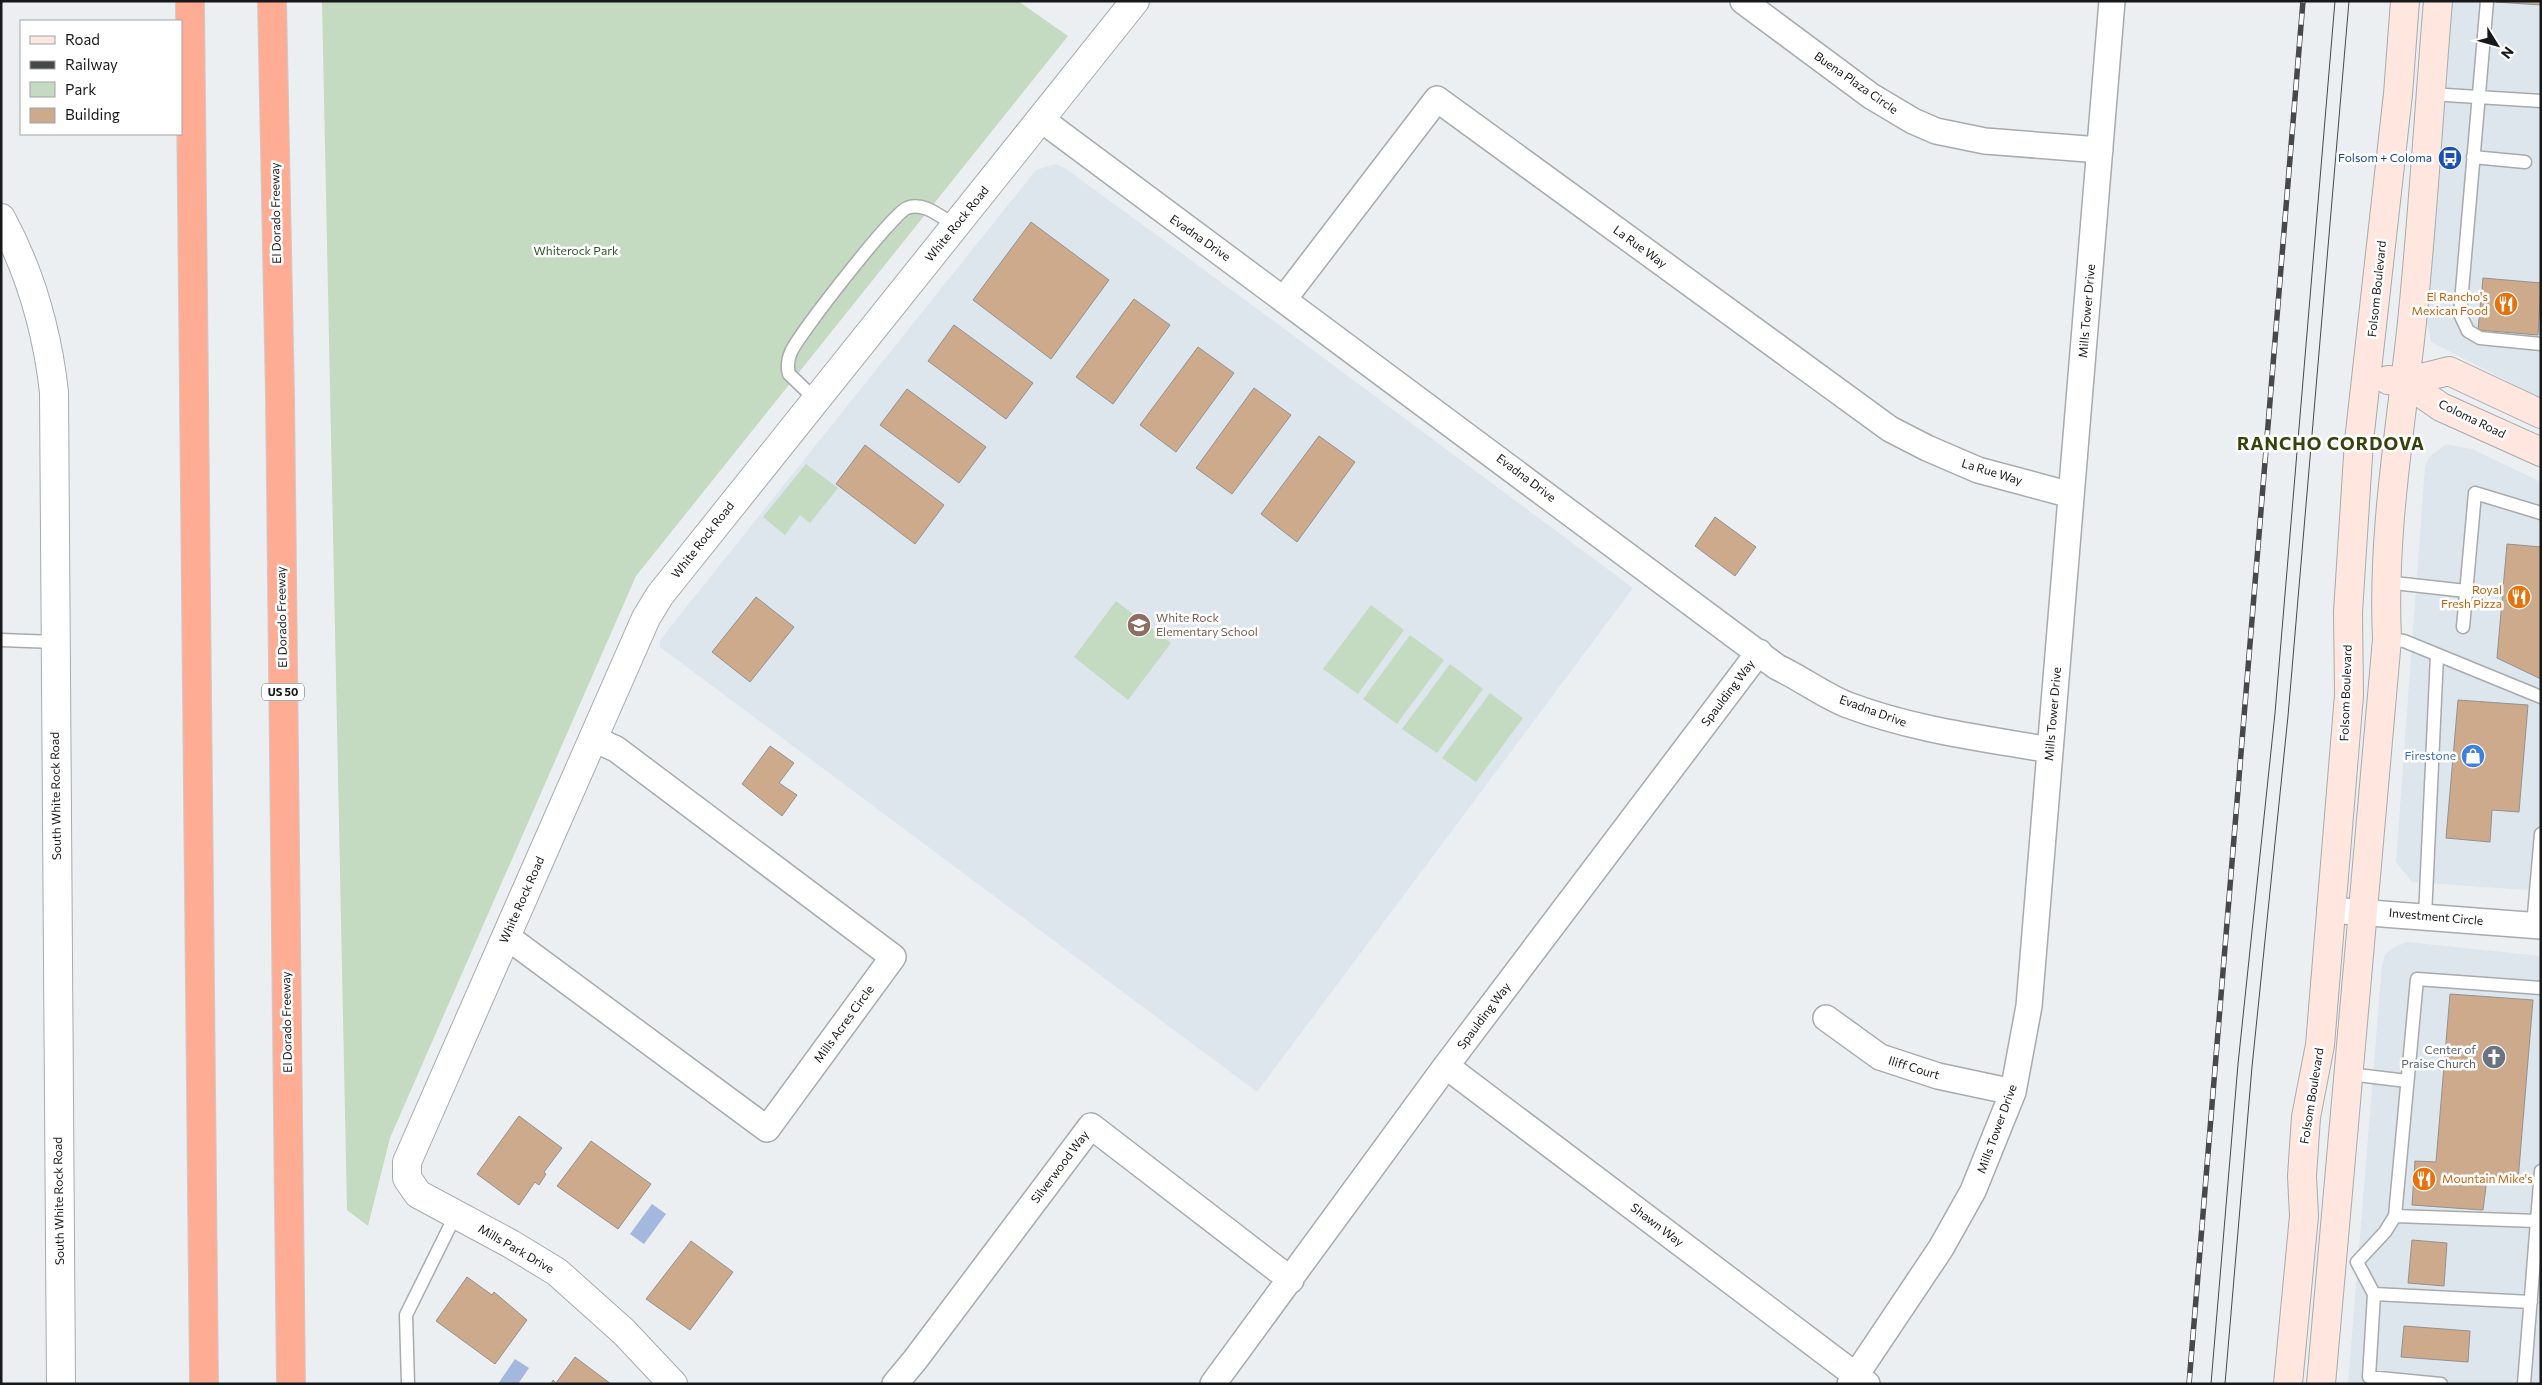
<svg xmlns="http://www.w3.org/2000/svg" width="2542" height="1385" viewBox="0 0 2542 1385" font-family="Commissioner,sans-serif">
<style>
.built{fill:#dde5ed}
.green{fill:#c4dac1}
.water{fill:#a4b8dd}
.building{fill:#cdaa8c;stroke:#94918f}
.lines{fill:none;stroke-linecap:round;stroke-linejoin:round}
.service-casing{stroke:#a8aaac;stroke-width:15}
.minor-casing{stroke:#a8aaac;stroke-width:28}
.tertiary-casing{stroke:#a8aaac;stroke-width:30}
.secondary-casing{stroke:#a8aaac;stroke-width:30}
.motorway-casing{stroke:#ccc;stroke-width:30}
.service{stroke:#fff;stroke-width:12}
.minor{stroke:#fff;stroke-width:25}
.tertiary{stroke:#fff;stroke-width:28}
.secondary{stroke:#ffe6df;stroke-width:28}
.motorway{stroke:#ffac95;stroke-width:28}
.tram{stroke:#464849;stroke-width:1}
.rail-casing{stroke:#464849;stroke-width:5.5}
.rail{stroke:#fff;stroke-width:4;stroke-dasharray:11;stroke-linecap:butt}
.labels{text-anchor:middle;stroke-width:5;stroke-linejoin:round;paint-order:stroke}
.shield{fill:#fff;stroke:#5d5d5e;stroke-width:1}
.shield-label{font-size:11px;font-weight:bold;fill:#171819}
.street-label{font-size:12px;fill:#171819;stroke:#fff}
.transit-label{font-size:12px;fill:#164399;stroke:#fff;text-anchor:end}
.park-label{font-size:12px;fill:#2d5728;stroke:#fff}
.food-label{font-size:12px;fill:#c56008;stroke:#fff;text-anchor:end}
.education-label{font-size:12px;fill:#785e54;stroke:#fff;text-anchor:start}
.shop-label{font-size:12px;fill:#366cbe;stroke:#fff;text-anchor:end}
.worship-label{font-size:12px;fill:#5b616d;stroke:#fff;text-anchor:end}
.district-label{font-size:18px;font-weight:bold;letter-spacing:1px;fill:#35440c;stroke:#fff}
</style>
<rect width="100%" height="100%" fill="#eceff1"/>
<path class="built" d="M2451 1H2541V398L2431 342 2427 323 2433 200Z
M1055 164 1065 168 1267 316 1633 588 1257 1092 660 647V641L667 631 1036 170Z
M2446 444 2472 449 2541 482V891L2412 882 2396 862 2425 466 2429 457Z
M2407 942 2541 956V1384H2348L2382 965 2385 955 2393 948Z"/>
<path class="green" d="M322 1H1018L1068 36 636 576 390 1138 368 1226 347 1210Z
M806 464 838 488 810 523 800 515 785 535 763 517Z
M1116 601 1171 643 1128 700 1074 657Z
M1371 605 1404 630 1358 694 1323 669Z
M1410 635 1444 660 1397 724 1363 699Z
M1450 664 1483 689 1437 753 1402 729Z
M1490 693 1523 718 1476 782 1442 758Z"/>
<path class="water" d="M652 1204 666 1214 644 1244 630 1234Z
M515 1359 529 1368 518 1384H498Z"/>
<path class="building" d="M2541 1V5L2496 2 2497 1Z
M1031 222 1109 280 1051 359 973 300Z
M2483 278 2541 283 2538 335 2478 330Z
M1134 299 1170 325 1113 404 1076 377Z
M954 325 1033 383 1006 419 928 361Z
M1198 347 1234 373 1176 452 1140 425Z
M1254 388 1291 415 1232 494 1196 468Z
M907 389 986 447 959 483 880 425Z
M1319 436 1355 462 1297 542 1261 514Z
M865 445 944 505 915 544 836 484Z
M1715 517 1756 547 1735 576 1695 546Z
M2507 544 2541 547V679L2497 658Z
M756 597 794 627 750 682 712 652Z
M2458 700 2528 705 2519 812 2492 810 2490 842 2446 838Z
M770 746 794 763 779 783 797 795 782 816 742 784Z
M2450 994 2533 1000 2518 1181 2487 1178 2483 1210 2412 1205 2415 1161 2436 1162Z
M519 1116 562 1148 544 1172 546 1174 539 1185 535 1182 519 1205 477 1174Z
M591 1141 651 1184 618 1229 557 1186Z
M2412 1240 2447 1243 2444 1286 2408 1283Z
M691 1241 733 1272 690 1330 646 1299Z
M467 1277 492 1295 494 1292 527 1320 495 1364 436 1321Z
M2404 1326 2470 1331 2468 1362 2401 1357Z
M575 1357 611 1384H551L553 1380 556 1383Z"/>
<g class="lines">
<g class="service-casing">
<path id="service" d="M2487 1 2460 314 2468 331 2480 338 2541 344
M2430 94 2541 101
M2473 157 2525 162
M815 399 789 374C787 367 788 359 791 352 799 334 893 213 907 208 924 201 942 218 956 226
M2385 582 2466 591
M2463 627 2475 493 2541 513
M2387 639 2404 641 2541 697
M1 640 55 642
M2425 917 2437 655
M2533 926 2541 834
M2349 1074 2407 1081
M2537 1221 2395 1216 2417 979 2541 988
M2374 1294 2357 1262 2385 1232 2395 1216
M408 1384 406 1315 456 1214
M2441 1384 2369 1377 2374 1294 2531 1302
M2524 1384 2541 1171"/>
</g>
<g class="minor-casing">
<path id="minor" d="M1743 1 1871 96 1913 121 1936 131 1985 141 2100 150
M1042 120 1777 667C1801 678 1824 696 1848 705 1914 730 1982 738 2050 750
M1284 299 1437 99 1890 429 1927 448 1978 470 2071 495
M2330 910 2541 926
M506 936 767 1129 893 957 616 749 594 739
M1826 1018 1880 1057 1938 1076 2013 1092
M1446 1066 1867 1384
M895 1384 915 1360 1091 1126 1291 1280
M1213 1384 1446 1066 1759 652
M1850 1384 1941 1248 1973 1191 2013 1092 2029 1006 2112 1"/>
</g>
<g class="tertiary-casing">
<path id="tertiary" d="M1 218C31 273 47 330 54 392L61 1384
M673 1384 624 1332 557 1272 511 1244 418 1194 407 1178V1162L646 618 660 595 1135 1"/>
</g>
<g class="secondary-casing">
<path id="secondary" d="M2388 380 2405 382 2449 371 2541 414
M2405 382 2441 407 2541 452
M2288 1384 2304 1216 2302 1176 2306 1117 2320 1045 2349 695 2348 612 2359 441 2398 94 2405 1
M2321 1384 2387 639C2382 532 2401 427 2412 322 2423 215 2429 108 2438 1"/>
</g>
<g class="motorway-casing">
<path id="motorway" d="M190 1 204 1384
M272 1 280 396 291 1384"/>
</g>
<use href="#service" class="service"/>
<use href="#minor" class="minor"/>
<use href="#tertiary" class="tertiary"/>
<use href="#secondary" class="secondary"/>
<use href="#motorway" class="motorway"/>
<path class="tram" d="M2211 1384 2238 1064 2275 713 2335 1
M2225 1384 2252 1067 2288 716 2349 1"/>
<g class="rail-casing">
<path id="rail" d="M2189 1384 2303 1"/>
</g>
<use href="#rail" class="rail"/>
</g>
<defs>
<g id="bus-disc" transform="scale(1.25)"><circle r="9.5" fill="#1a4fb4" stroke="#fff"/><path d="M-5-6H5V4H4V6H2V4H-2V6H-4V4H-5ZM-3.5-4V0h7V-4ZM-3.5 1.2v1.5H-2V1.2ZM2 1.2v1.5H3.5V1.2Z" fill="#fff"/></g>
<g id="restaurant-disc" transform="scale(1.25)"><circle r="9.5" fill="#e8710a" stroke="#fff"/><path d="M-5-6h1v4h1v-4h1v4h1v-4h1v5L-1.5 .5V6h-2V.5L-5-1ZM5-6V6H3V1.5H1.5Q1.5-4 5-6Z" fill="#fff"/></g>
<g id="school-disc" transform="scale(1.25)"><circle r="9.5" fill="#8d6e63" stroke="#fff"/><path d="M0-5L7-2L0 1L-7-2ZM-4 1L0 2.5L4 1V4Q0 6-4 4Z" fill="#fff"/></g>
<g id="shop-disc" transform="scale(1.25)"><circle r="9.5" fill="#3f7fe0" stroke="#fff"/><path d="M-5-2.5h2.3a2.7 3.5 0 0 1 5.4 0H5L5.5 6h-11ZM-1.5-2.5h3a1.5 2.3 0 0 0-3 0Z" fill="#fff"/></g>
<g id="church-disc" transform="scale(1.25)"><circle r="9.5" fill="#6b7280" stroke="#fff"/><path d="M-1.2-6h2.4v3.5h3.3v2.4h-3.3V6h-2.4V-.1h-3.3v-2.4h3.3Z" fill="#fff"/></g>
</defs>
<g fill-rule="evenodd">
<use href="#bus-disc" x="2450" y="158"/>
<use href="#restaurant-disc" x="2506" y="304"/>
<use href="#restaurant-disc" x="2519" y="597"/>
<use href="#school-disc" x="1139" y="625"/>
<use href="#shop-disc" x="2473" y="756"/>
<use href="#church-disc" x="2494" y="1057"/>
<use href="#restaurant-disc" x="2424" y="1179"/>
</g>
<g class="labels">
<rect class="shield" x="262" y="683.5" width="42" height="17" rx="4"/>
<g class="shield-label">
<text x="283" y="696">US 50</text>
</g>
<g class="street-label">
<text transform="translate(1856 83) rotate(35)" y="4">Buena Plaza Circle</text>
<text transform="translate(276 213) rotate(-91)" y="4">El Dorado Freeway</text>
<text transform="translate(957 224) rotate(-51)" y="4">White Rock Road</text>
<text transform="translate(1200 238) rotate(35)" y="4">Evadna Drive</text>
<text transform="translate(1640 247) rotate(36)" y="4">La Rue Way</text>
<text transform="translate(2377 289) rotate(-84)" y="4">Folsom Boulevard</text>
<text transform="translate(2087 311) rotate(-85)" y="4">Mills Tower Drive</text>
<text transform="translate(2472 419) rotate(26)" y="4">Coloma Road</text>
<text transform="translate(1992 472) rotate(17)" y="4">La Rue Way</text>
<text transform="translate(1526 478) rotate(37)" y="4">Evadna Drive</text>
<text transform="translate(703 540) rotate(-52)" y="4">White Rock Road</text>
<text transform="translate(282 617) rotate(-91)" y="4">El Dorado Freeway</text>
<text transform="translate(1728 693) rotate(-53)" y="4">Spaulding Way</text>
<text transform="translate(2346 693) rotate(-88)" y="4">Folsom Boulevard</text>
<text transform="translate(1873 711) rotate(20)" y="4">Evadna Drive</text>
<text transform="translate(2053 714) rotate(-85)" y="4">Mills Tower Drive</text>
<text transform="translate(56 796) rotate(-91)" y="4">South White Rock Road</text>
<text transform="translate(522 900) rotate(-66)" y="4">White Rock Road</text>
<text transform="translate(2436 917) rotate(5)" y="4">Investment Circle</text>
<text transform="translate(1484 1016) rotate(-53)" y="4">Spaulding Way</text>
<text transform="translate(287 1022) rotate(-91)" y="4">El Dorado Freeway</text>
<text transform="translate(844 1024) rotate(-54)" y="4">Mills Acres Circle</text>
<text transform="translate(1914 1068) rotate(17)" y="4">Iliff Court</text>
<text transform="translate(2312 1096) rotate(-81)" y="4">Folsom Boulevard</text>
<text transform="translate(1997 1129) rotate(-70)" y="4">Mills Tower Drive</text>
<text transform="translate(1060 1167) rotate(-53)" y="4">Silverwood Way</text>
<text transform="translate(59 1201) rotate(-91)" y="4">South White Rock Road</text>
<text transform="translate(1657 1225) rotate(37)" y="4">Shawn Way</text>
<text transform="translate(516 1249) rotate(30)" y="4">Mills Park Drive</text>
</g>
<g class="transit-label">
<text x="2432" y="162">Folsom + Coloma</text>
</g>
<g class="park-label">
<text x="576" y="255">Whiterock Park</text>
</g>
<g class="food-label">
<text x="2488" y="301">El Rancho's<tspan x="2488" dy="14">Mexican Food</tspan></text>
<text x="2502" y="594">Royal<tspan x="2502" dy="14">Fresh Pizza</tspan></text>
<text x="2442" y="1183" text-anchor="start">Mountain Mike's</text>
</g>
<g class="education-label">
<text x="1156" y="622">White Rock<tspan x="1156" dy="14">Elementary School</tspan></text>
</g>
<g class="shop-label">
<text x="2456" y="760">Firestone</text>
</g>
<g class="worship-label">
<text x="2476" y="1054">Center of<tspan x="2476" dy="14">Praise Church</tspan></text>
</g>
<g class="district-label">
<text x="2331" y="450">RANCHO CORDOVA</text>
</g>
</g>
<rect width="2542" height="1385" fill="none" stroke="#171819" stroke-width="5"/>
<rect x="20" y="20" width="162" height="115" fill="#ffffff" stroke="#a2a3a3"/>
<rect x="30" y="36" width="25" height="8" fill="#ffe6df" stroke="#a2a3a3"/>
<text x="65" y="45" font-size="15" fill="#171819">Road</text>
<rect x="30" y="61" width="25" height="8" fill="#464849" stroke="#a2a3a3"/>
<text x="65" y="70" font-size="15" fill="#171819">Railway</text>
<rect x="30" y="82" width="25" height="15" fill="#c4dac1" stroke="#a2a3a3"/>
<text x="65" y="95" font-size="15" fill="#171819">Park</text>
<rect x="30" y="108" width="25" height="15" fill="#cdaa8c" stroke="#a2a3a3"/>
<text x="65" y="120" font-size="15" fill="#171819">Building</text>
<g transform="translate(2497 45) rotate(127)" stroke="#ffffff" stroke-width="4" paint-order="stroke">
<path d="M0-4L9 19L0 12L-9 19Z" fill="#171819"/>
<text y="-8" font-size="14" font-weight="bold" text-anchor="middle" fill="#171819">N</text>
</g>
</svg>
